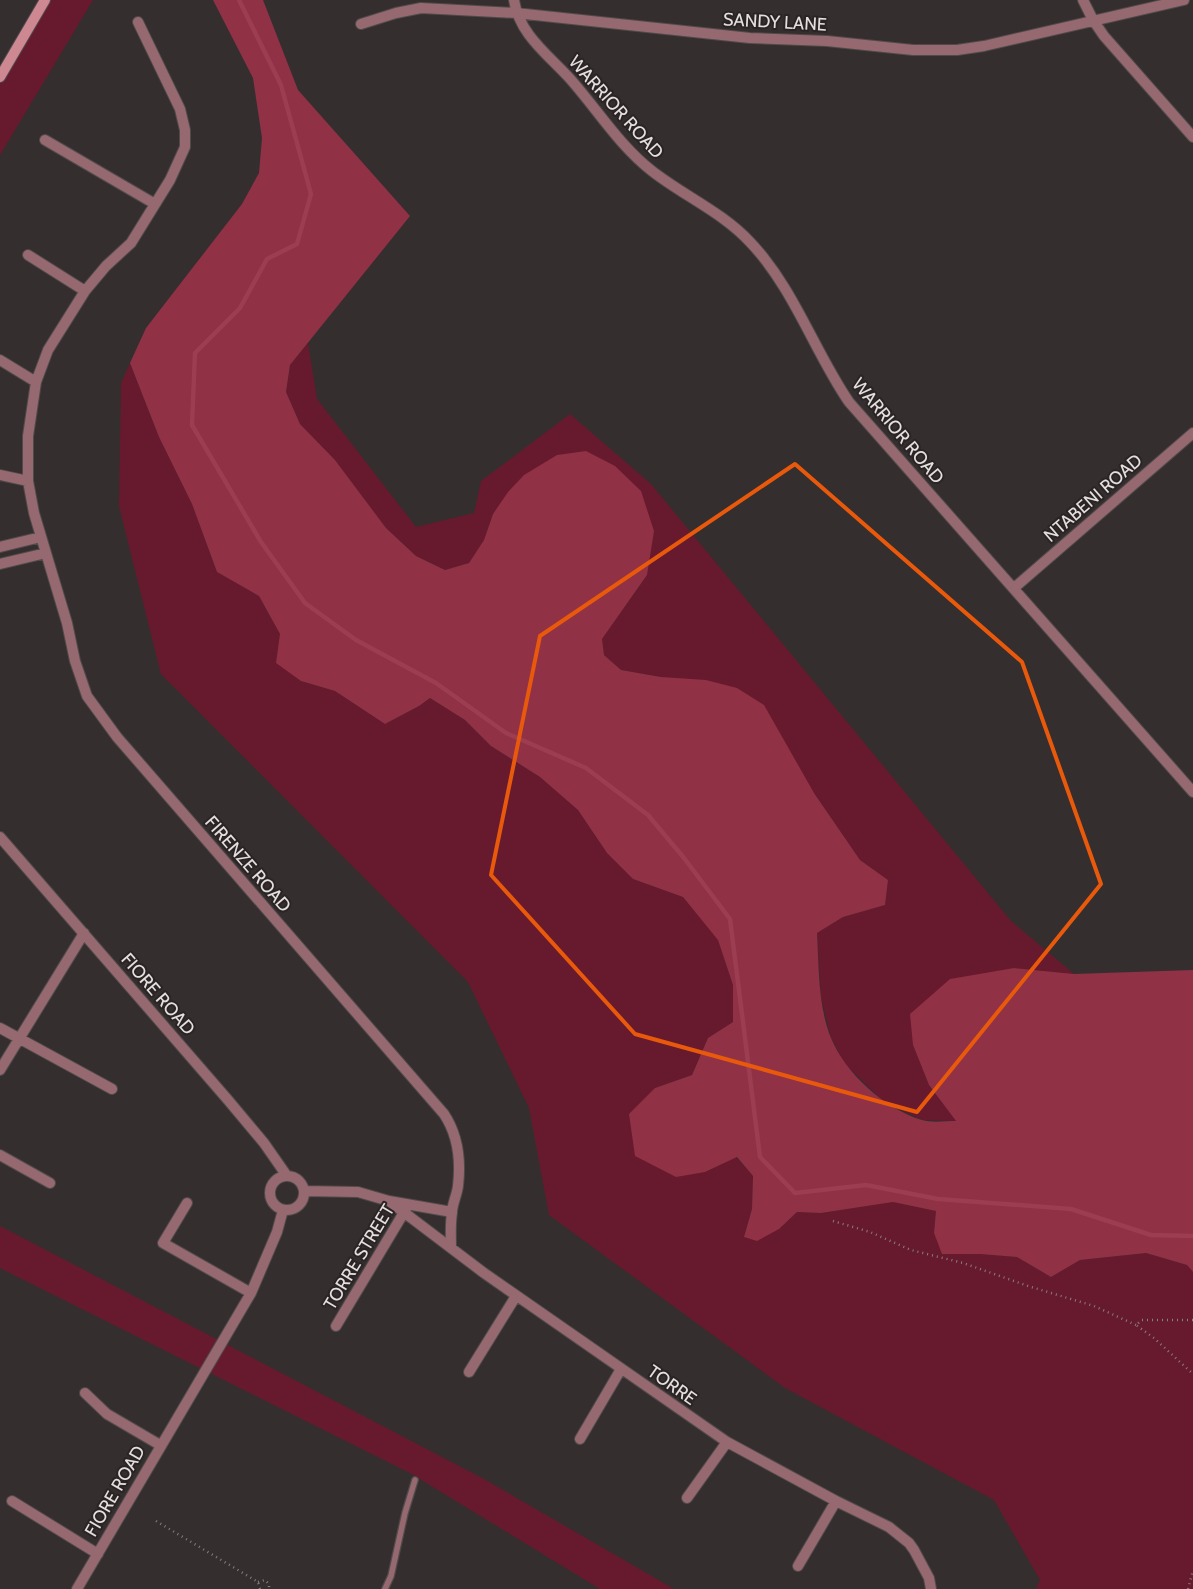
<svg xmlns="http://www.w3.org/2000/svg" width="1193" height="1589" viewBox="0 0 1193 1589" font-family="Cabin,sans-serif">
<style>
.green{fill:#671a2d}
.forest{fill:#903146}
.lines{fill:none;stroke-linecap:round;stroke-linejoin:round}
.stream{stroke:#9c3d51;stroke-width:4.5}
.lane-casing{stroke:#514a4b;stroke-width:8}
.street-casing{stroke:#514a4b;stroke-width:12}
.secondary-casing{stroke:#514a4b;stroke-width:12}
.path{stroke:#857f7f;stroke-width:2.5;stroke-dasharray:1 4;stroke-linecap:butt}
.lane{stroke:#95696f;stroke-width:5.5}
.street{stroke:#95696f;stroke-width:10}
.secondary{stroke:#ce8892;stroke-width:10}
.marked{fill:none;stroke:#e8590c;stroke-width:4;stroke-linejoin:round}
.labels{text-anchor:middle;stroke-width:4;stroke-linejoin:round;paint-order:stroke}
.street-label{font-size:18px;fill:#e5e0e0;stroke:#2b2425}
</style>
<rect width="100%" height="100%" fill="#352e2f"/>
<path class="green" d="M45 0H93L0 155V77Z
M308 343 317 399 416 527 474 513 481 481 570 414 651 484 1011 921 1074 974 1014 968 913 1045 929 1085 956 1121 923 1120 885 1103 845 1064 831 1038 821 997 817 933 843 917 885 905 888 880 860 860 814 793 661 677 621 670 604 655 602 639 647 575 493 514 484 540 469 563 445 570 416 556 386 528 335 460 300 424 286 392 290 365Z
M130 363 159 437 192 504 217 572 259 596 280 634 301 681 335 691 385 724 419 706 430 698 465 720 491 746 540 777 578 810 607 853 633 879 683 897 718 939 733 985V1022L708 1038 692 1075 655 1088 705 1172 736 1157 753 1176 752 1209 744 1237 779 1229 797 1212 821 1213 893 1202 936 1211 934 1233 980 1254 1017 1257 1051 1277 1080 1260 1146 1253 1187 1265 1193 1272V1589H1036L1040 1580 994 1500 785 1388 549 1215 529 1108 468 982 161 674 119 506 121 383Z
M0 1226 484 1479 674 1589H600L410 1473 0 1268Z"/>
<path class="forest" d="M213 0H263L298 90 410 216 290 365 286 392 300 424 335 460 386 528 416 556 445 570 469 563 484 540 493 514 508 492 524 475 557 455 586 451 615 466 641 491 654 531 647 575 602 639 604 655 621 670 661 677 706 680 737 688 764 705 814 793 860 860 888 880 885 905 843 917 817 933C819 968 818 1006 831 1038 845 1073 885 1109 922 1120 931 1123 946 1121 956 1121L929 1085 913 1045 910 1014 950 979 1014 968 1074 974 1193 970V1272L1187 1265 1146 1253 1080 1260 1051 1277 1017 1257 980 1254H942L934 1233 936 1211 893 1202 821 1213 797 1212 779 1229 757 1241 744 1237 752 1209 753 1176 737 1157 705 1172 676 1177 635 1156 629 1114 655 1088 692 1075 708 1038 733 1022V985L718 940 683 897 633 879 607 853 578 810 540 777 491 746 465 720 430 698 419 706 385 724 335 691 301 681 276 663 280 634 259 596 217 572 192 504 159 437 130 363 146 328 242 204 259 173 262 138 253 78Z"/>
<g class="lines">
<path class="stream" d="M239 0 281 85 311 194 297 244 267 259 240 308 195 353 192 425 261 542 305 603 356 640 436 683 506 733 586 768 648 815 684 858 730 919 760 1157 795 1193 866 1185 938 1199 1071 1209 1151 1235 1193 1236"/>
<g class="lane-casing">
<path id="lane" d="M385 1589 391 1576 405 1513 415 1480"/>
</g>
<g class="street-casing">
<path id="street" d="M514 0C519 35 550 56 572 81 599 112 620 146 652 171 684 196 722 212 750 242 794 288 814 351 849 402L1193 792
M1083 0 1093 20 1104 36 1193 137
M138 22 180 109 185 130V147L170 180 131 243 106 266 85 291 48 350 36 382 28 436V481L34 513 67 623 75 661 87 696 117 737 444 1114C458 1135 461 1160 458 1186 457 1195 452 1204 452 1213 450 1225 451 1237 451 1248
M361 24 396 13 421 8 516 13 750 38 827 41 913 50H957L984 46 1184 0
M45 140 155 204
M28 255 85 291
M0 360 36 382
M0 475 28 481
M0 547 41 537
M0 564 46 553
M1014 588 1193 433
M0 837 228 1100 264 1143 287 1176
M0 1028 112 1089
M0 1070 84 933
M0 1155 50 1183
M270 1193a17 17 0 1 1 34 0a17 17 0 1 1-34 0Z
M304 1191 358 1192 389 1201 452 1212
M389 1201 484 1273 727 1442 836 1501 889 1527 909 1543 914 1550 929 1578 931 1589
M187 1203 163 1243 251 1293
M336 1326 406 1209
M469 1372 516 1296
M85 1393 107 1414 160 1445
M580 1439 621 1369
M687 1498 727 1442
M12 1501 98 1554
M798 1566 836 1501
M77 1589 251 1293 277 1232 283 1210"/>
</g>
<g class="secondary-casing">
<path id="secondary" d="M0 77 45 0"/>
</g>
<path class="path" d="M833 1221 870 1232 911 1250 963 1263 1028 1286 1094 1306 1136 1325
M1193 1320H1142L1136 1325 1154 1338 1193 1374
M156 1521 258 1582 260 1589
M258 1582 265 1580 269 1584V1589
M1188 1589 1193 1570"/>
<use href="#lane" class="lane"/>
<use href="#street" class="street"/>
<use href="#secondary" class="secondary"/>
</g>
<path class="marked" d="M795 464 1022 662 1101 884 917 1112 635 1034 491 875 540 636Z"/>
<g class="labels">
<g class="street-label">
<text transform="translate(775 22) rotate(3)" y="6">SANDY LANE</text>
<text transform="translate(616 107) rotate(48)" y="6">WARRIOR ROAD</text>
<text transform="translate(898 431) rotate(50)" y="6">WARRIOR ROAD</text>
<text transform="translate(1093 498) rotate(-41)" y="6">NTABENI ROAD</text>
<text transform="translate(248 864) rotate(49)" y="6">FIRENZE ROAD</text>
<text transform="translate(158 994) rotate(49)" y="6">FIORE ROAD</text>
<text transform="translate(359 1257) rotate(-59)" y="6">TORRE STREET</text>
<text transform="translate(672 1385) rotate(35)" y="6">TORRE</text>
<text transform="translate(115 1491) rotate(-60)" y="6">FIORE ROAD</text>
</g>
</g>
</svg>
